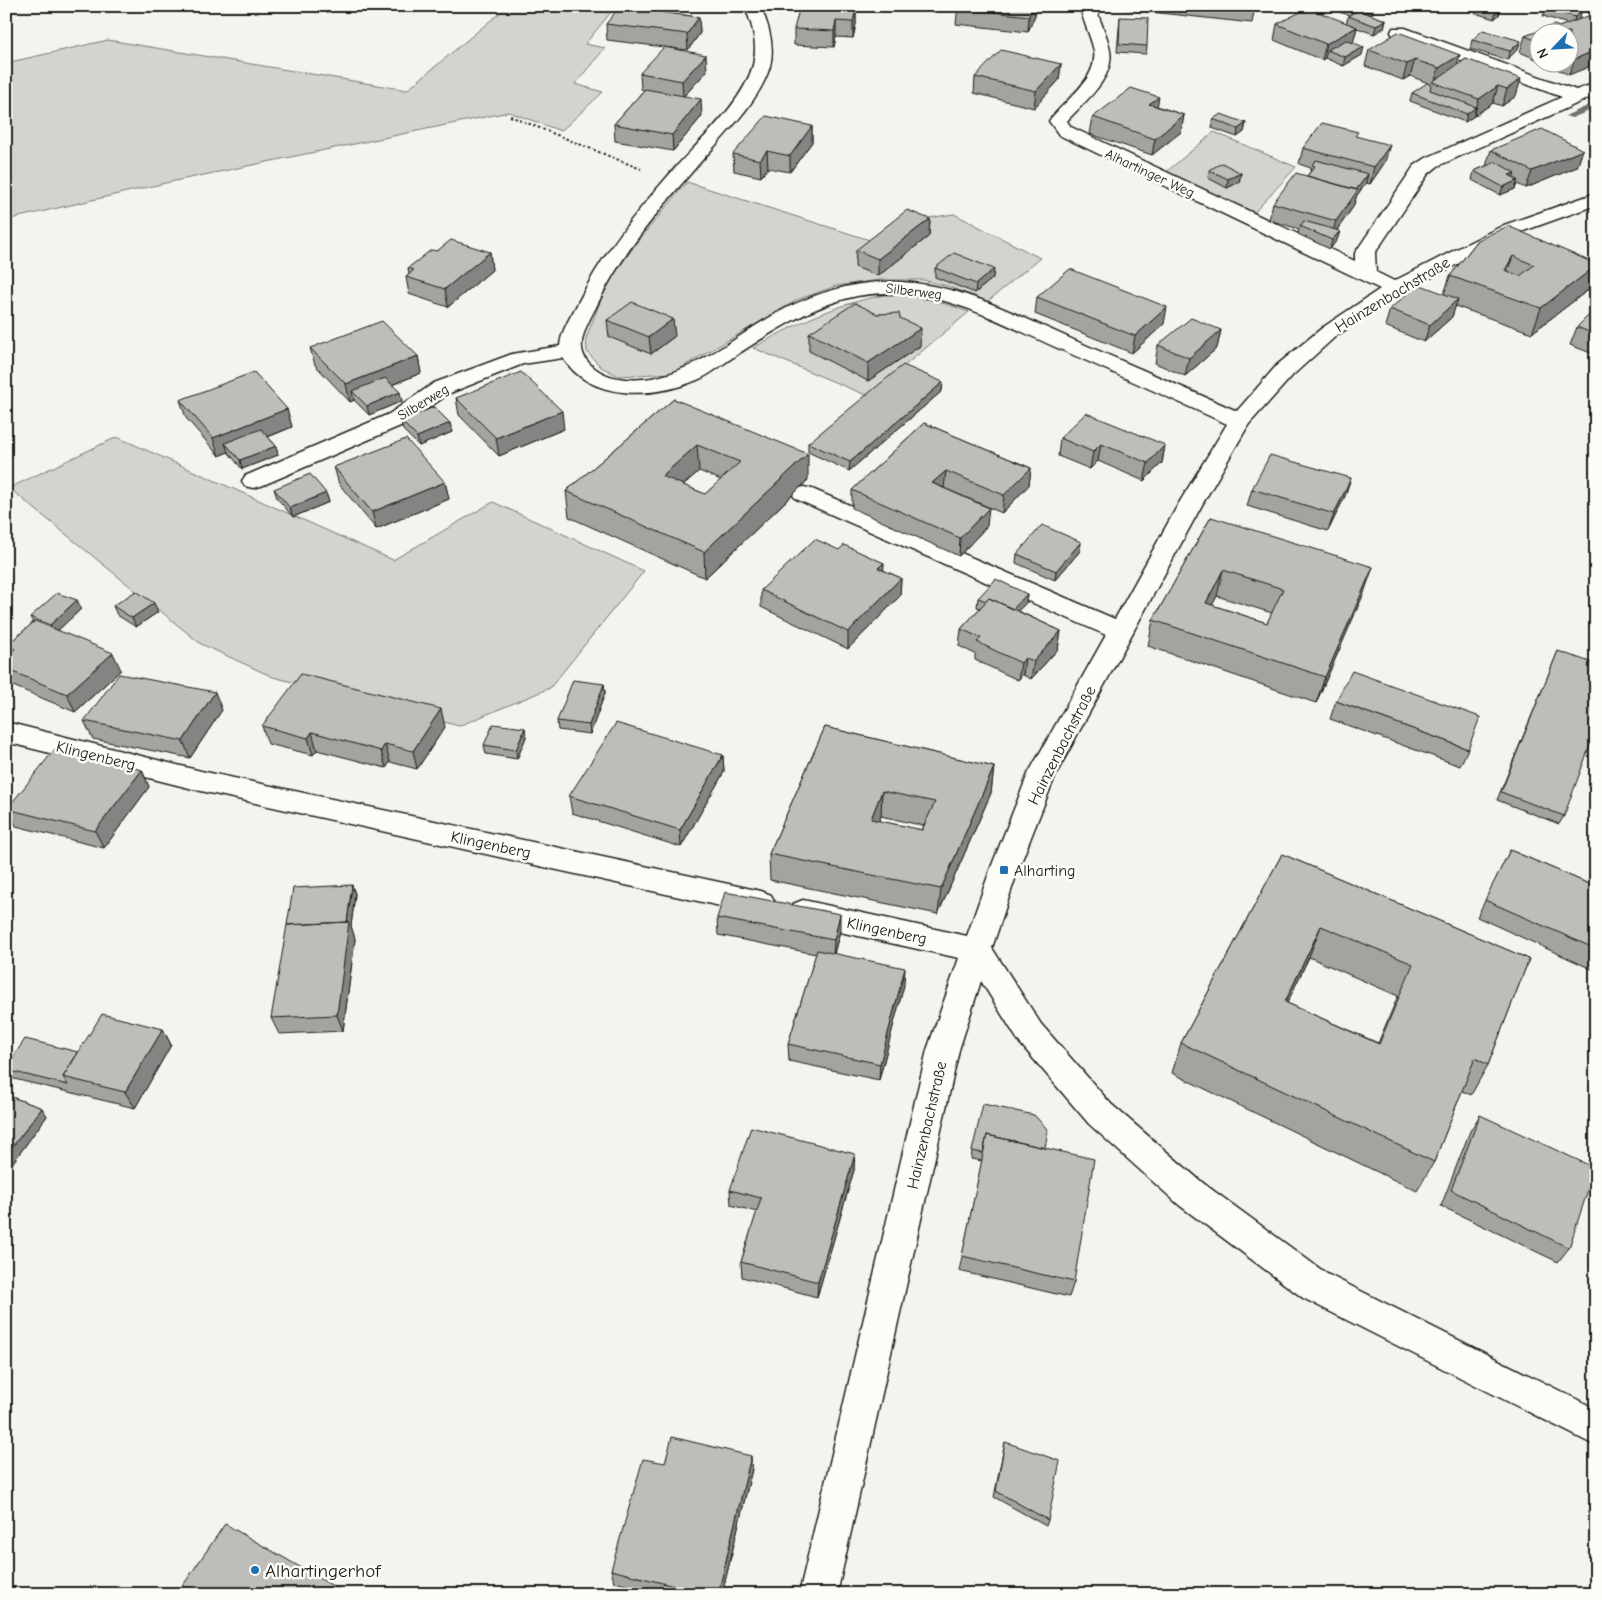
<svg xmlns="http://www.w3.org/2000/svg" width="1602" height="1600" viewBox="0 0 1602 1600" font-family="'Comic Neue',sans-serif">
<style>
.green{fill:#d4d3cf;stroke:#787876}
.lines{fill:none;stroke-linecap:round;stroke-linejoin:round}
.stream{fill:#72716f;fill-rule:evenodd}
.minor-casing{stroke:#1c1c1c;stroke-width:3}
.path{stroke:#1c1c1c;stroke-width:2;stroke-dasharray:2.5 2.5;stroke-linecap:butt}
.minor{fill:#fdfcf7;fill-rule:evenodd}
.wall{fill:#a3a3a0;stroke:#1c1c1c;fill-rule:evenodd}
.shaded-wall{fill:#858482;stroke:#1c1c1c}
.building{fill:#bebdba;stroke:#1c1c1c;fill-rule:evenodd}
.poi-dot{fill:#1f6fb2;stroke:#fdfcf7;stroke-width:2}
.labels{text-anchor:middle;stroke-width:5;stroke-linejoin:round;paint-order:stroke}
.far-street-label{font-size:14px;fill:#1c1c1c;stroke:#fdfcf7}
.street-label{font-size:16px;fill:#1c1c1c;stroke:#fdfcf7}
.poi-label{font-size:16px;fill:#1c1c1c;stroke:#fdfcf7;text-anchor:start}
.near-poi-label{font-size:19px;fill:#1c1c1c;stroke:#fdfcf7;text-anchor:start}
</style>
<rect width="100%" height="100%" fill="#f4f3ee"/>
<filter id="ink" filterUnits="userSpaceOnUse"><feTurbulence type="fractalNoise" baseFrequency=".02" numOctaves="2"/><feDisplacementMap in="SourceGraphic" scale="10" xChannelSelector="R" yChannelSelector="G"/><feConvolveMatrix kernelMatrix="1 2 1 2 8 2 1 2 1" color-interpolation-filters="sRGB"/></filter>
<g filter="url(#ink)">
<path class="green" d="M508 6H616L585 44 605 48 575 84 603 92 561 131 509 112 170 182 6 220V63L108 40 407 90Z
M1214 132 1296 167 1252 215 1165 173Z
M687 182 876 242 909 221 954 214 1040 258 987 302 947 286 923 280H879L836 286 797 300 672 373 619 376 601 367 587 352 586 338 607 284 638 241Z
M884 295C915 295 940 301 969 312L868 396 753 348C795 324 836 304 884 295Z
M117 437 393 560 493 502 644 571 550 688 459 726 273 677 201 644 9 488Z"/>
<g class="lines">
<path class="stream" d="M1596 102V108L1572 118 1565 116Z"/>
<g class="minor-casing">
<path id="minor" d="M744 6H760C769 25 775 46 770 66 760 102 721 138 697 166 660 209 623 251 598 303 586 328 568 352 599 371 607 376 616 378 625 379 690 385 740 328 797 303 906 255 977 297 1076 341 1130 364 1183 388 1237 411L1277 365 1322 328 1380 289 1059 135 1049 121C1064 100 1098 80 1094 51 1091 36 1083 22 1080 6H1096C1099 22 1108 35 1110 51 1115 78 1083 103 1067 121L1071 127 1355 261V253L1414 166 1426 158 1562 97 1393 36 1391 32 1393 28H1405L1576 90 1596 83V95L1438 166 1428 174 1375 253 1376 272 1394 281 1504 225 1596 193V205L1518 233 1401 293 1336 336 1293 375 1249 424 1203 503 1056 774 1018 870 992 948 1041 1024 1111 1104 1203 1183 1327 1274 1596 1409V1446L1303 1298 1179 1205 1089 1124 1019 1042 981 981 959 1050 837 1594H799L927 1050 959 958 803 924 793 920 788 912 793 904 803 900 967 936 990 870 1028 774 1106 635 796 499 792 494 796 489 804 487 812 489 1115 619 1179 503 1227 424C1172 399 1117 374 1062 350 996 321 932 282 857 296 812 305 770 333 732 358 721 365 710 375 697 380 655 398 591 402 563 358L523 364 450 393 405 424 261 486 253 488 245 486 242 481 245 476 389 414 434 383 512 354 560 346C561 330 572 315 579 301 604 251 639 209 675 168 700 140 743 103 753 65 758 45 753 24 744 6Z
M1539 6H1566L1596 15V25L1541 9Z
M6 722 201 771 761 891 771 895 775 903 771 911 761 915 201 791 6 742Z"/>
</g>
<path class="path" d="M510 116 641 169"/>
<use href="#minor" class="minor"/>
</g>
<path class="wall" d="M958 6H1035V15L1028 32 956 24Z
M1123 6H1255L1252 23 1123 9Z
M1334 6H1374L1372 14 1370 15 1386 20 1384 28 1374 34 1357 28 1353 42 1362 55 1343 66 1325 58 1322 60 1274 40 1277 24 1346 23 1349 15 1333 10Z
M1477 6H1501L1499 15 1494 19 1475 13Z
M1548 6 1579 19 1577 20 1596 15 1569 75 1543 62H1570V32H1540V61L1520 52 1525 36 1559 27 1568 24 1543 16 1546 8Z
M661 7 662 12 699 17 700 33 688 50 607 40 606 24Z
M856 8V24L853 38 836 37 834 47 794 45V29Z
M1120 17 1147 46 1146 54 1117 52Z
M1472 40 1518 49 1507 60 1470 49Z
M1369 50 1460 55 1456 66 1466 59 1516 96 1502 106 1493 103 1465 122 1410 101 1412 93 1431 85V84L1410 76 1403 80 1365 66Z
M1061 64 1059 80 1034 108 974 93 975 77Z
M707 71 684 96 702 116 673 151 615 141 614 124 644 90 641 89 640 73Z
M1157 106 1184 115 1181 132 1152 155 1090 134 1093 117Z
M1213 119 1246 123 1244 132 1237 137 1212 128Z
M812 126V142L790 172 768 168 761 177 734 171 733 154Z
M1357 137 1385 162 1370 184 1366 183 1357 195 1353 207 1337 230 1340 231 1337 240 1330 249 1298 234 1299 229 1269 220 1273 203 1307 176 1310 172 1311 168 1299 164 1303 148Z
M1491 150H1583L1577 167 1526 188 1517 184 1515 189 1500 195 1472 180 1474 171 1486 166Z
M1209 170 1241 173 1239 182 1227 188 1208 178Z
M930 219 929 236 878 276 855 267 856 250Z
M1478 240 1596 264V270L1588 290 1532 333 1455 306 1452 317 1424 342 1385 326 1390 309 1444 294 1450 276Z
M437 251 490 252 492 270 448 307 409 294 406 277 409 274 408 268Z
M935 268 993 278 975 293 935 277Z
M1037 297 1164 324 1132 353 1035 314Z
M1596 308V355L1570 345 1577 327Z
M877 314 900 318 920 346 868 381 809 351V333Z
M607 320 675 336 651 354 609 337Z
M1221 330 1217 348 1185 376 1155 363 1158 345Z
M310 348 418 356 421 373 392 385 402 401 369 415 354 400 350 402 315 365Z
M943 382 942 391 849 471 808 452V443Z
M456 398 564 429 499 456 459 415Z
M674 399 808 480 705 578 569 517 566 491ZM699 471 721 480 705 494 683 485Z
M180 400 287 409 292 427 268 437 276 446 278 455 242 469 228 452 219 456 186 418Z
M401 421 450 423 452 432 419 446 403 430Z
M924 423 1031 468 1029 485 1002 513 944 488 987 526 959 556 852 508V490Z
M1060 438 1165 445 1162 463 1144 481 1098 461 1090 469 1058 456Z
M334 467 445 482 449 499 376 529 339 484Z
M274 489 326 493 329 502 293 517 277 498Z
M1252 489 1345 496 1328 531 1247 506Z
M1211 517 1364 593 1316 703 1148 646 1153 620ZM1217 596 1272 613 1267 623 1212 605Z
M1081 542 1080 551 1055 580 1016 563 1017 554Z
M839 550 884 563 883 570 901 578 900 596 848 649 761 607V590Z
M1027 594 1026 603 1018 611 1061 631 1058 649 1031 679 1023 675 1018 680 975 660V654L959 646 961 629 980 608 977 607 978 598Z
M77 600 81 609 58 630 121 670 75 712 6 683V656L10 652 7 645 33 623 30 617Z
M113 606 158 612 136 627 117 615Z
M1596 619V632L1591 629Z
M1558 651 1564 816 1559 824 1497 800Z
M604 684 605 693 590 734 558 730 557 721Z
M1336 701 1468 749 1460 766 1330 719Z
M222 710 190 758 93 739 84 721Z
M262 726 445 727 417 769 390 762 386 768 317 750 313 755 268 744Z
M825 727 994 767 991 793 938 914 770 880 769 854ZM881 816 924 826 922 830 879 821Z
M525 728 526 737 517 759 486 754 484 745Z
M723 755 724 772 681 847 572 813 569 796Z
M142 770 149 787 104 848 16 826 7 809Z
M1510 850 1596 887V971L1477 917Z
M1282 854 1529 959 1488 1065 1471 1095 1462 1091 1434 1162 1417 1191 1172 1073 1181 1043ZM1309 957 1398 996 1378 1043 1287 1003Z
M352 885 355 894 351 926 355 939 343 1031 279 1034 271 1018Z
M717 918 840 931 834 954 904 985 879 1080 789 1061 788 1044 816 954 718 935Z
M163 1029 171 1045 135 1108 10 1078 6 1072V1068L78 1052Z
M6 1095 42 1108 47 1116 11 1165 6 1163Z
M1480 1115 1569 1248 1558 1262 1441 1206 1470 1131Z
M1045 1148 1074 1282 1069 1297 959 1271 982 1161 971 1159 972 1151Z
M855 1154 854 1170 817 1297 742 1277 741 1262 757 1212 731 1205 730 1190Z
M1005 1442 1048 1520 1046 1526 994 1497Z
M665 1463 752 1469 722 1594H663L614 1582 611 1570Z"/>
<path class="shaded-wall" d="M1033 6H1035V15L1028 32 1029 16Z
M1374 6 1372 14 1361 20 1363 12Z
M1501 6 1499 15 1494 19 1496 11Z
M856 8V24L853 38V22Z
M1582 11 1579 19 1573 25 1575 17Z
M699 17 700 33 688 50 687 34Z
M1386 20 1384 28 1374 34 1376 26Z
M836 21V37L834 47V31Z
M1357 27 1353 43 1327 50 1325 58 1322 60 1326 44Z
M1521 41 1518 49 1507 60 1510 51Z
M1364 47 1362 55 1343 66 1345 57Z
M1596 50V64L1569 75 1575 59Z
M706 55 707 71 683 97 682 81Z
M1460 55 1455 71 1434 83 1439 68Z
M1415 60 1410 76 1403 80 1407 64Z
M1061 64 1059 80 1034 108 1036 91Z
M1521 79 1516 96 1502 106 1507 89Z
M1498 86 1493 103 1474 116 1479 99Z
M1159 97 1156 113 1149 104Z
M701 99 702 116 673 151 672 135Z
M1476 107 1474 116 1465 122 1467 114Z
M1184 115 1181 132 1152 155 1155 139Z
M1246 123 1244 132 1237 137 1238 129Z
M812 126V142L790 172V156Z
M1390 145 1385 162 1370 184 1374 167Z
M1583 150 1577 167 1526 188 1532 171Z
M767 151 768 168 761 177 760 160Z
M1241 173 1239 182 1227 188 1228 179Z
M1515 173 1512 181 1509 175Z
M1368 174 1366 183 1357 195 1353 207 1331 238 1336 221 1353 194Z
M1518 180 1515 189 1500 195 1503 187Z
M930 219 929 236 878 276V259Z
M1340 231 1337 240 1330 249 1332 240Z
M490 252 492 270 448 307 445 289Z
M1513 256 1504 281 1505 270Z
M1596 266V270L1588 290 1532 333 1541 308Z
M994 269 993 278 975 293 976 284Z
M1458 299 1452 317 1424 342 1430 325Z
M1167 307 1164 324 1132 353 1135 336Z
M673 319 675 336 651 354 649 337Z
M921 328 920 346 868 381V363Z
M1221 330 1217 348 1185 376 1189 358Z
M418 356 421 373 359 398 352 391 354 400 350 402 346 384Z
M943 382 942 391 849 471 850 462Z
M400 392 402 401 369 415 367 406Z
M287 409 292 427 232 451 225 443 228 452 219 456 213 438Z
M562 411 564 429 499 456 496 438Z
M450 423 452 432 419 446 417 437Z
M1101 444 1098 461 1090 469 1093 452Z
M697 445 699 471 664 502 662 476Z
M1165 445 1162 463 1144 481 1148 463Z
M276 446 278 455 242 469 240 460Z
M808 454V480L705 578 704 552Z
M1031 468 1029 485 1002 513 1004 495Z
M946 471 944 488 932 483Z
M1351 478 1345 496 1328 531 1334 514Z
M445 482 449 499 376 529 372 512Z
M326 493 329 502 293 517 290 508Z
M989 508 987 526 959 556 960 538Z
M1081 542 1080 551 1055 580 1056 571Z
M884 563 883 581 878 568Z
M1373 567 1364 593 1316 703 1325 677Z
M1223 570 1217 596 1200 629 1206 603Z
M901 578 900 596 848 649V632Z
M1027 594 1026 603 1008 621 1009 612Z
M77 600 81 609 54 634 50 625Z
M154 603 158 612 136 627 132 618Z
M1061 631 1058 649 1031 679 1034 661Z
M113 653 121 670 75 712 67 694Z
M1025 658 1023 675 1018 680 1021 663Z
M604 684 605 693 590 734 589 725Z
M215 692 222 710 190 758 183 741Z
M441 709 445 727 417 769 413 751Z
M525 728 526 737 517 759 516 750Z
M312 732 317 750 313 755 308 738Z
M385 744 390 762 386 768 381 751Z
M723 755 724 772 681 847 680 830Z
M994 767 991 793 938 914 941 889Z
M6 768 11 776 6 780Z
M142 770 149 787 104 848 95 831Z
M882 791 881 816 870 844 871 819Z
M352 885 355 894 351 926 355 939 343 1031 337 1015 346 931Z
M840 914V931L833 957 834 940Z
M1321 926 1309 957 1273 1033 1285 1002Z
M905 968 904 985 879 1080 880 1064Z
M163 1029 171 1045 135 1108 125 1092Z
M42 1108 47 1116 11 1165 6 1159V1155Z
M855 1154 854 1170 817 1297 818 1282Z
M751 1456 752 1469 722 1594H718Z"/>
<path class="building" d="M620 6 661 7 658 12 699 17 687 34 606 24Z
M800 6H824L856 8 853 22 836 21 834 31 794 29Z
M958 6H1033L1029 16 957 8Z
M1348 6H1373L1363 12 1386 20 1376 26 1348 16 1358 10Z
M1482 6H1501L1496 11Z
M1548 6H1567L1582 11 1575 17 1546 8Z
M1308 8 1357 27 1326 44 1277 24Z
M1593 14 1596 15V50L1575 59 1570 56V32H1540V42L1525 36 1554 25 1559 27Z
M1120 17 1148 18 1147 46 1119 44Z
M1483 30 1521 41 1510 51 1472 40Z
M1398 32 1460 55 1439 68 1415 60 1407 64 1369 50Z
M1346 40 1364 47 1345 57 1327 50Z
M664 47 706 55 682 81 640 73Z
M1001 50 1061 64 1036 91 975 77Z
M1466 59 1521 79 1507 89 1498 86 1479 99 1432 82Z
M1427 83 1431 85 1430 90 1476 107 1467 114 1412 93Z
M1131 88 1159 97 1149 104 1184 115 1155 139 1093 117Z
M645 89 701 99 672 135 614 124Z
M1221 114 1246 123 1238 129 1213 119Z
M766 116 812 126 790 156 767 151 760 160 733 154Z
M1322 123 1358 132 1355 136 1390 145 1374 167 1303 148Z
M1542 129 1583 150 1532 171 1491 150Z
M1316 160 1368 174 1356 190 1307 176 1315 166 1312 165Z
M1496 162 1515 173 1509 175 1518 180 1503 187 1474 171Z
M1222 163 1241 173 1228 179 1209 170Z
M1296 173 1358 190 1336 221 1273 203Z
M907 210 930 219 878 259 856 250Z
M1304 221 1340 231 1332 240 1300 226Z
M1508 226 1596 264V266L1541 308 1450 276 1478 240ZM1513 256 1534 265 1520 276 1505 270Z
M451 240 490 252 445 289 406 277 414 270 408 268 431 250 437 251Z
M954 253 994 269 976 284 935 268Z
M1070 269 1167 307 1135 336 1037 297Z
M1418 284 1458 299 1430 325 1390 309Z
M632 302 673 319 649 337 607 320Z
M855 303 877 314 899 313 900 318 921 328 868 363 809 333Z
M1596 308V335L1577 327Z
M1191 318 1221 330 1189 358 1158 345Z
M382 321 418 356 346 384 310 348Z
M903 365 943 382 850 462 808 443Z
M254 372 287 409 213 438 180 400Z
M521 372 562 411 496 438 456 398Z
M385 378 400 392 367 406 352 391Z
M674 399 808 454 704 552 566 491ZM697 445 740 462 705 494 662 476Z
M434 407 450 423 417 437 401 421Z
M1086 413 1165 445 1148 463 1101 444 1093 452 1060 438Z
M924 423 1031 468 1004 495 946 471 932 483 989 508 960 538 852 490Z
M261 429 276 446 240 460 225 443Z
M406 439 445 482 372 512 334 467Z
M1270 455 1351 478 1334 514 1252 489Z
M310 474 326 493 290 508 274 489Z
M1211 517 1373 567 1325 677 1153 620ZM1223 570 1283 589 1267 623 1206 603Z
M1042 525 1081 542 1056 571 1017 554Z
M815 539 839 550 844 545 884 563 878 568 901 578 848 632 761 590Z
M996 579 1027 594 1013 609 989 598 986 601 978 598Z
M136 591 154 603 132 618 113 606Z
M57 593 77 600 50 625 30 617Z
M989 598 1061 631 1034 661 1025 658 1021 663 977 642 981 638 961 629Z
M35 621 113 653 67 694 6 669V656L15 649 7 645Z
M1558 651 1596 664V729L1564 816 1501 792Z
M1352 671 1480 717 1468 749 1336 701Z
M119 674 215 692 183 741 84 721Z
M301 674 441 709 413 751 385 744 381 751 312 732 308 738 262 726Z
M573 680 604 684 589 725 557 721Z
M616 723 723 755 680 830 569 796Z
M493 724 525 728 516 750 484 745Z
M825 727 994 767 941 889 769 854ZM882 791 935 802 922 830 871 819Z
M55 749 142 770 95 831 7 809Z
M1510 850 1596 887V949L1485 900Z
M1282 854 1529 959 1488 1065 1475 1058 1434 1162 1181 1043ZM1321 926 1413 964 1379 1044 1285 1002Z
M352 885 347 922 287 925 293 888Z
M725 892 840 914 834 940 717 918Z
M349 922 337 1015 271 1018 287 925Z
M817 950 905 968 880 1064 788 1044Z
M102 1014 163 1029 125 1092 63 1077Z
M25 1039 78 1052 63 1077 68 1085 6 1070V1068Z
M6 1095 42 1108 6 1155Z
M983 1104 1034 1115 1048 1130 1045 1148 987 1135 983 1153 972 1151Z
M1480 1115 1595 1168 1569 1248 1451 1190Z
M751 1127 855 1154 818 1282 741 1262 761 1198 730 1190Z
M987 1135 1094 1159 1074 1282 962 1256Z
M672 1437 751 1456 718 1594H706L611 1570 643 1459 665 1463Z
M1005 1442 1060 1461 1048 1520 996 1491Z
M225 1524 347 1594H177Z"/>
</g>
<g class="poi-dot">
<rect x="999" y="865" width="10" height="10" rx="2.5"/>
<circle cx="255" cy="1570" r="5"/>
</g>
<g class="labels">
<g class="far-street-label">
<text transform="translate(1150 173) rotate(25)" y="5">Alhartinger Weg</text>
<text transform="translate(914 291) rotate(7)" y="5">Silberweg</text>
<text transform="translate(423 402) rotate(-31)" y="5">Silberweg</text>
</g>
<g class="street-label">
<text transform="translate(1392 294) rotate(-31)" y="6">Hainzenbachstraße</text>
<text transform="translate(1061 745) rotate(-63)" y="6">Hainzenbachstraße</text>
<text transform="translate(96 755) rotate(14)" y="6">Klingenberg</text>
<text transform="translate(491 844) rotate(12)" y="6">Klingenberg</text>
<text transform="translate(887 930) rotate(12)" y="6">Klingenberg</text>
<text transform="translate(926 1125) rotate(-77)" y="6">Hainzenbachstraße</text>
</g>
<g class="poi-label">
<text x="1014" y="876">Alharting</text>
</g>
<g class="near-poi-label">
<text x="265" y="1577">Alhartingerhof</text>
</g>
</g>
<rect width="1602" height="1600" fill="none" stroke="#fdfcf7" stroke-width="25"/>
<rect x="12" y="12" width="1577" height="1575" fill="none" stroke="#1c1c1c" stroke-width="2" filter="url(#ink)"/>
<g transform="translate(1554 48) rotate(245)"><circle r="24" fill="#fdfcf7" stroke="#a3a29f"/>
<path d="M0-4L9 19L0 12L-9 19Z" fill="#1f6fb2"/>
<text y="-8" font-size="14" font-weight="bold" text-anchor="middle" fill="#1c1c1c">N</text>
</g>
</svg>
